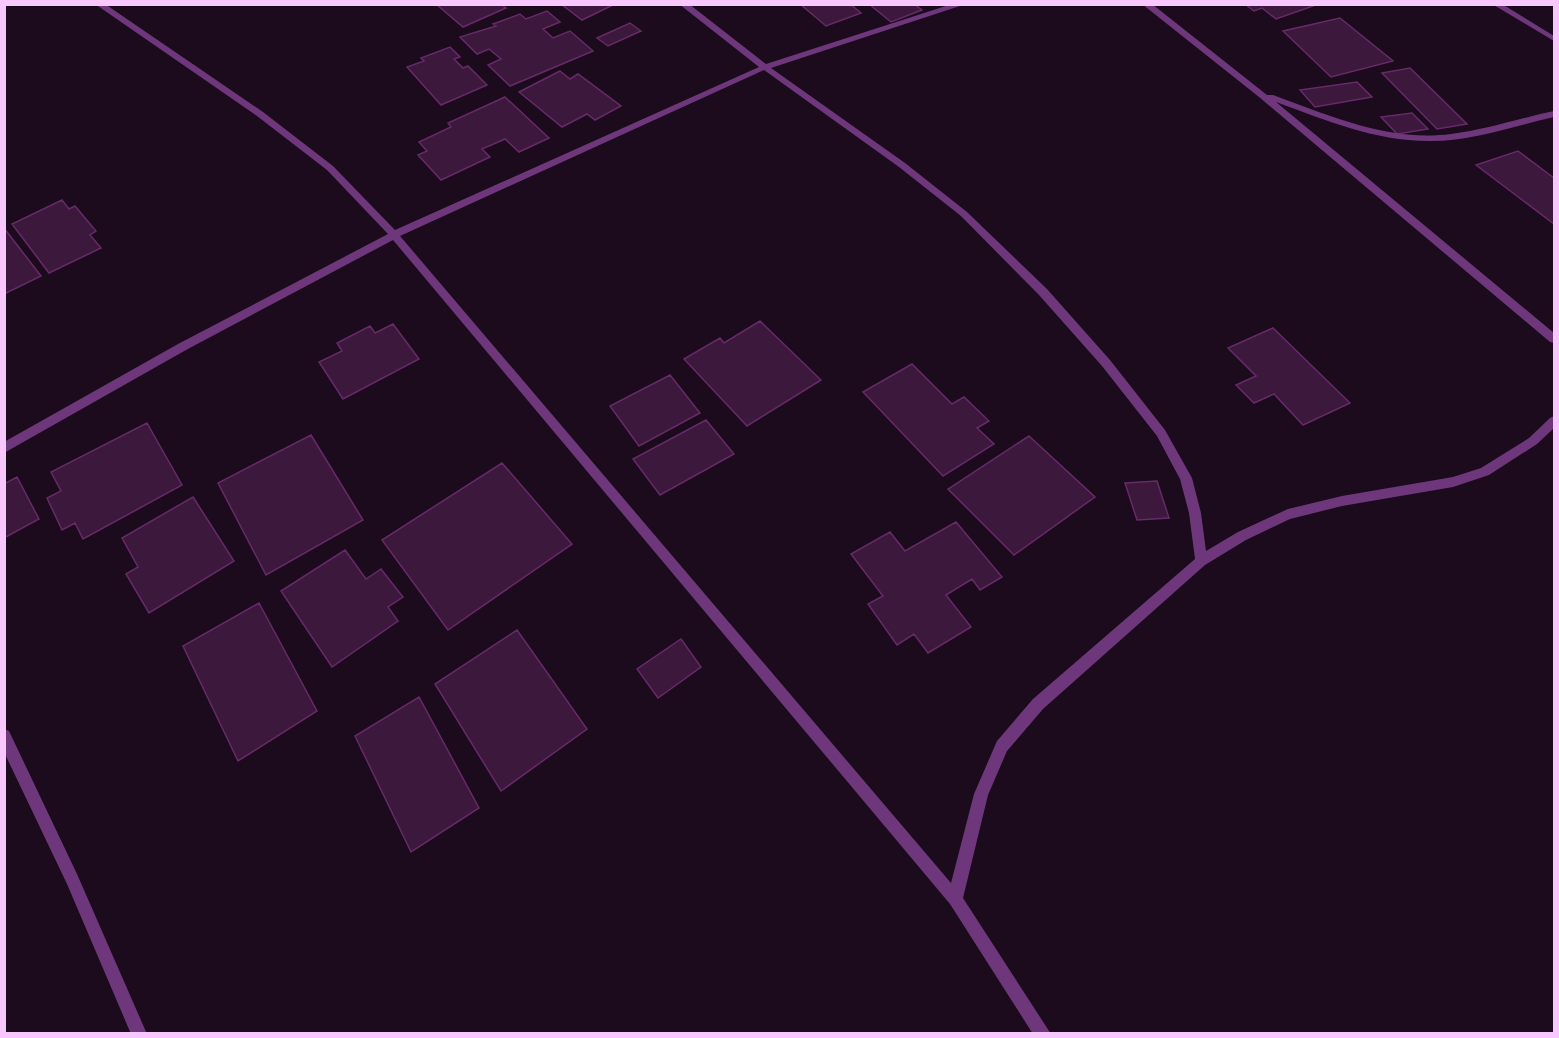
<svg xmlns="http://www.w3.org/2000/svg" width="1559" height="1038" viewBox="0 0 1559 1038" font-family="'Archivo Narrow',sans-serif">
<style>
.building{fill:#3c183d;stroke:#672a69;stroke-width:1.5}
.lines{fill:none;stroke-linecap:round;stroke-linejoin:round}
.minor{fill:#6e377b;fill-rule:evenodd}
</style>
<rect width="100%" height="100%" fill="#1b0b1c"/>
<path class="building" d="M436 4H501L506 8 463 27Z
M561 4H615L582 20Z
M800 4H850L861 13 826 26Z
M869 4H914L922 10 891 22Z
M1245 4H1315L1316 5 1276 19 1262 8 1254 11Z
M547 11 560 22 543 29 553 38 570 31 593 51 510 86 488 65 501 59 489 49 477 54 460 37 496 26 493 24 520 14 526 19Z
M1340 18 1393 61 1331 77 1283 31Z
M630 23 641 31 608 46 597 38Z
M450 47 460 57 454 59 463 68 468 66 487 85 441 105 407 67 424 61 421 58Z
M1410 68 1467 124 1437 129 1382 73Z
M560 71 570 79 578 74 621 106 595 120 587 114 562 127 519 92Z
M1357 82 1372 97 1315 107 1300 90Z
M505 97 549 138 519 152 505 139 482 149 490 157 441 180 418 155 427 151 419 142 451 127 448 123Z
M1412 113 1428 129 1397 134 1381 117Z
M1518 151 1554 178V224L1476 165Z
M62 200 69 209 75 206 96 231 90 235 101 248 49 273 12 224Z
M4 228 41 276 4 294Z
M760 321 821 380 747 426 684 359 720 338 724 343Z
M393 324 419 359 343 399 319 362 342 351 337 343 370 326 375 333Z
M1273 328 1350 403 1303 425 1274 394 1254 403 1236 385 1256 376 1228 348Z
M912 364 952 404 964 397 989 421 977 428 994 444 943 476 863 392Z
M670 375 700 413 639 446 610 406Z
M706 420 734 454 660 495 633 459Z
M147 423 182 485 83 539 75 523 62 530 47 498 61 491 51 472Z
M311 435 363 520 266 575 218 483Z
M1029 436 1095 497 1014 555 948 489Z
M502 463 572 544 448 630 382 540Z
M17 477 39 519 4 538V484Z
M1157 481 1169 518 1137 520 1125 483Z
M193 497 234 561 149 613 126 574 138 567 122 538Z
M956 522 1002 577 980 590 972 579 946 595 971 627 928 653 914 634 897 645 868 604 883 596 851 554 890 532 905 551Z
M345 550 366 579 381 569 403 597 388 607 398 621 332 667 281 591Z
M259 603 317 711 238 761 183 646Z
M517 630 587 729 501 791 435 684Z
M681 639 701 667 658 698 637 669Z
M419 697 479 808 411 852 355 736Z"/>
<g class="lines">
<path class="minor" d="M95 4H105L263 112 333 166 395 230 759 67 679 4H689L766 64 952 4H966L771 68 905 163 967 212 1047 289 1110 360 1165 430 1192 478 1201 513 1206 551 1238 532 1288 509 1342 496 1453 477 1481 468 1529 438 1550 418 1554 416V428L1537 444 1489 475 1453 487 1342 506 1290 519 1246 540 1205 565 1043 709 1007 751 988 795 963 898 1051 1034H1033L950 904 393 240 186 350 4 453V442L178 344 388 234 327 170 257 116ZM764 70 899 167 961 216 1039 295 1102 366 1157 436 1180 479 1189 513 1195 559 1033 699 997 741 974 794 951 883 400 236Z
M1142 4H1152L1267 95H1273C1330 116 1389 142 1451 134 1486 130 1520 118 1554 111V117C1514 126 1470 142 1428 141 1375 141 1325 120 1276 102L1554 333V343L1550 342 1259 97Z
M1492 4H1502L1554 36V41Z
M4 729 9 731 77 874 147 1034H131L67 884 4 752Z"/>
</g>
<rect width="1559" height="1038" fill="none" stroke="#f8c7fe" stroke-width="12"/>
</svg>
